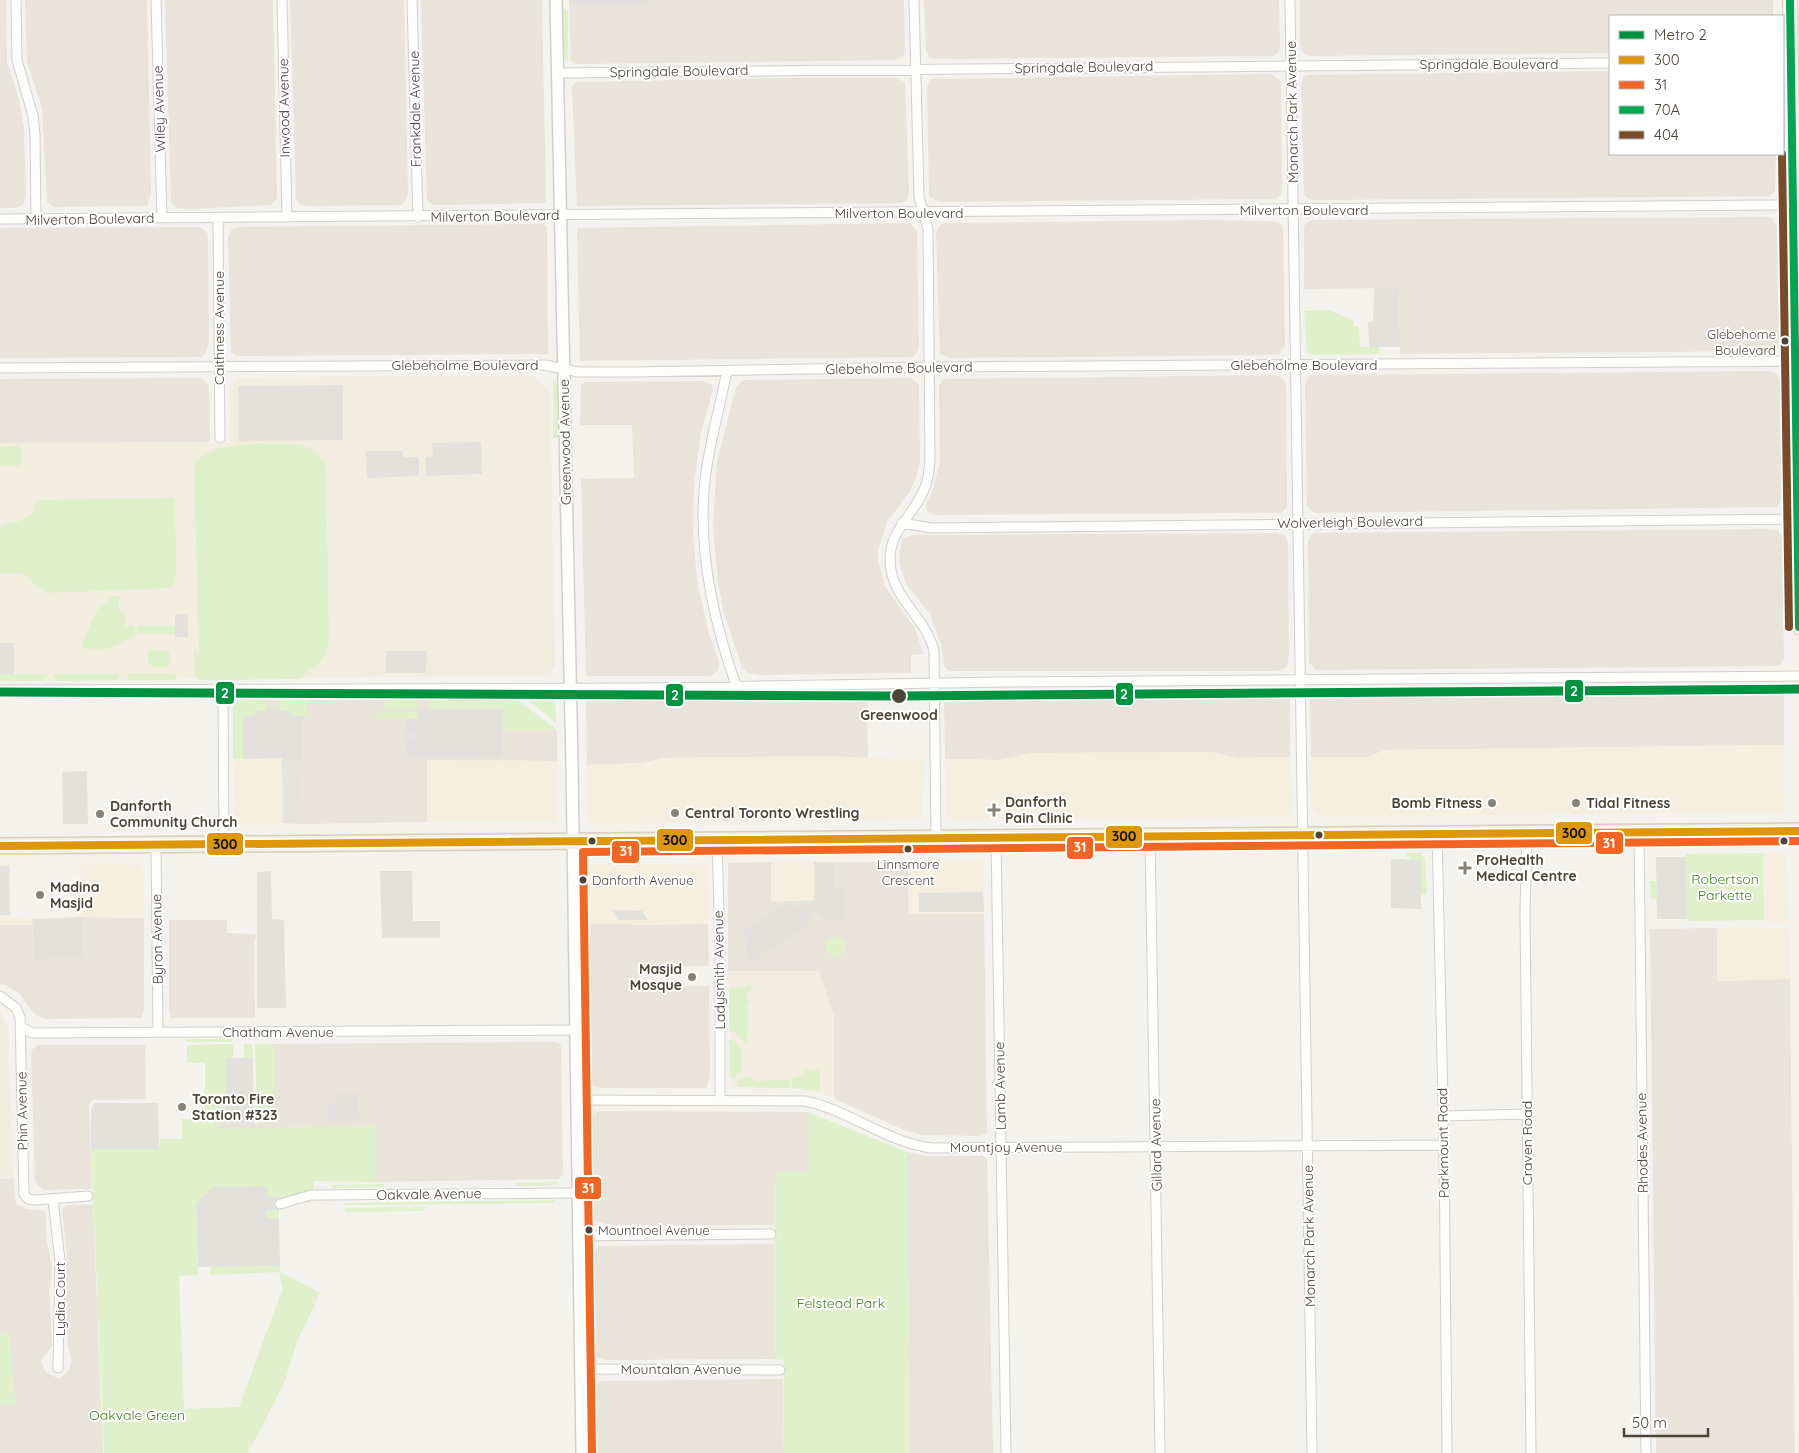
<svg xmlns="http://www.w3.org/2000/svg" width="1799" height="1453" viewBox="0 0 1799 1453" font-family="Quicksand,sans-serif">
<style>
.residential{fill:#e8e4da}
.commercial{fill:#f6efdf}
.industrial{fill:#e6e2dc}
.education{fill:#f2eedf}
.green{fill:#dff0cb}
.parking{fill:#e3e1dc}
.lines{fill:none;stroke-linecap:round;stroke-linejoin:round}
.minor-casing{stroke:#d1d0ca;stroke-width:11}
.tertiary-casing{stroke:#d1d0ca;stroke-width:14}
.secondary-casing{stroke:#d4d0c3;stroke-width:16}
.primary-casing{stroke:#d8d0b8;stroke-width:18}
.minor{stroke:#fdfdfc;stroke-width:9}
.tertiary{stroke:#fdfdfc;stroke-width:11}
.secondary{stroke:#f7f6f0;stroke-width:14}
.primary{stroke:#f2efe5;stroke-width:15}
.bus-1-casing{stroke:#fff;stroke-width:11}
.bus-2-casing{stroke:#fff;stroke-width:11}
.bus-3-casing{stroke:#fff;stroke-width:11}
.bus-4-casing{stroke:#fff;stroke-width:11}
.bus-1{stroke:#dd9708;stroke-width:8}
.bus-2{stroke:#f26522;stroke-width:8}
.bus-3{stroke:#00a651;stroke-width:8}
.bus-4{stroke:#7a4b2a;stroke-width:8}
.metro-1-casing{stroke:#fff;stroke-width:12}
.metro-1{stroke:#00923f;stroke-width:9}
.bus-dot{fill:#4c4537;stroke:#fff;stroke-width:2}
.poi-dot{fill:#868277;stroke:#fff;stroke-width:2}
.labels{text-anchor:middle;stroke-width:4;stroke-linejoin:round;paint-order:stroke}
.bus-label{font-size:13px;fill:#4c4537;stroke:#fff;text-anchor:start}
.street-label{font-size:14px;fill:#4c4537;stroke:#fff}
.stop-label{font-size:14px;font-weight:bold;fill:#4c4537;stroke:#fff}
.poi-label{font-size:14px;font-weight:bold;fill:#4c4537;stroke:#fff;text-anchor:start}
.park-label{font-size:14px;fill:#438523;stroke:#fff}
.line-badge{stroke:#fff;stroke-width:2}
.badge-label{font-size:14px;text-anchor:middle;font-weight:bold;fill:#fff}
.pale-badge-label{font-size:14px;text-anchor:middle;font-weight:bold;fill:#111}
</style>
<rect width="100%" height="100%" fill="#f3f2ed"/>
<path class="residential" d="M0 0H6L7 62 19 100 24 128 26 196 23 205 14 208H0Z
M25 0H147L151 192 147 206 54 207 47 202 42 109 27 61Z
M165 0H273L277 198 271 205 191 209 176 208 171 202Z
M290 0H404L408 192 407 198 402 205 309 206 299 204 296 200Z
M421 0H542L546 201 544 203 441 205H433L427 200Z
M648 0H904L905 50 904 56 895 60 576 64 571 61 569 4H648Z
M924 0H1279L1280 47 1279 52 1272 56 935 59 929 57 926 50Z
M1300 0H1773V16H1610V53L1309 56 1304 54 1300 46Z
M1610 71V154H1776L1775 192 1768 196 1318 200 1309 199 1304 195 1301 87 1303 77 1307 75Z
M1271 74 1280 80 1281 86 1282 187 1281 195 1275 199 939 202 929 196 927 87 931 79Z
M784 78H896L905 82 909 194 906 201 902 203 577 206 572 87 575 82Z
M1765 217 1772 218 1777 226 1779 343 1772 351 1400 354 1399 288 1304 289V228L1305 224 1312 220Z
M1203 220 1272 221 1280 223 1283 227 1285 347 1278 355 949 358 940 354 936 234 940 225 945 223Z
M910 223 917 231V239L919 348 914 357 580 361 577 228Z
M543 224 547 227 548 354 237 356 231 352 228 237 232 229 238 227Z
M200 227 207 232 208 238 209 342 206 354 200 357 0 358V228Z
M1770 371 1778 375 1780 380 1781 500 1777 507 1316 513 1309 509 1307 505 1305 387 1308 377 1312 375Z
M1276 375 1283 378 1286 385 1287 500V507L1281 513 941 515H933L927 511 926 504 932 491 940 462 939 386 944 379Z
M202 378 209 385 210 442 0 443V379Z
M911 378 919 385 920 460 918 472 910 491 887 522 878 550V560L885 587 915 628 923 654 911 655V673L760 675 748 673 742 668 723 609 718 582 713 528 717 462 736 387 744 380H753Z
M704 381 712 385 713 389 701 433 694 483 693 537 698 586 709 634 719 662 718 670 710 676H586L581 479 634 478 632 425H580L581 385 585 382Z
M1768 529 1777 530 1782 537 1784 659 1779 666 1316 670 1309 662 1308 540 1313 533Z
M1277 533 1286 536 1288 543 1289 651 1287 667 1277 671H949L944 666 942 648 930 614 906 584 899 562 901 542 904 538 913 535Z
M1777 686 1782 688 1784 694V745L1385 750 1368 757H1311L1310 698 1315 690Z
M1282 691 1290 699V757L1238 758 1211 752 1031 753 998 760 945 759 944 701 951 693Z
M867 693 868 759 827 756 665 758 641 763 587 765 586 701 589 698Z
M502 698 503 729 557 730V761L428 760 427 822 303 824 302 761H286L285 758 233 759V708L235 703 241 700Z
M771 862V901L814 900V862H908L909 914H984L987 1133 980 1136 923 1135 904 1130 837 1100 834 1097 819 971H728V865L729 863Z
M82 917 144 918V1010L142 1018 45 1019 35 1015 18 992 0 983V925H32L34 960 84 959Z
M169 920H227V933L257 934 254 943 255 1018H171L169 1009Z
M630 923 634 925 708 924 709 966 639 967V986H709L710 1076 706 1088H601L594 1087 591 1083 589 924Z
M1715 928 1717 930V981L1790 979 1795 1453H1656L1650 929Z
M554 1042 559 1043 561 1047 563 1174 559 1179 375 1182 376 1126 219 1129 218 1123H274V1044Z
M37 1045H145L146 1099 93 1100 89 1105 92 1189 43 1190 35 1182 31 1051Z
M600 1111 808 1112 809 1172H781L775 1179 774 1225H613L597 1222 593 1217 591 1119 594 1113Z
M907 1152 925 1156H983L987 1159 993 1453H910Z
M13 1178 16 1204 26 1209 45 1211 46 1215V1236L52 1268 49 1292 52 1346 41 1361 45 1372 55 1377 60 1378 67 1373 72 1362 68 1346 65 1292 67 1254 62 1210 66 1205H93L103 1453H0V1405L15 1404 9 1335 0 1334V1179Z
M774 1244 775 1359 606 1360 596 1357 594 1350 593 1256 598 1246Z
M783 1379V1453H595V1386L601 1381Z"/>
<path class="commercial" d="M1784 745 1785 808 1779 813 1318 816 1311 808V757H1368L1385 750Z
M1211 752 1238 758 1290 757 1292 811 1289 814 1284 817 953 820 949 819 946 813 945 759 998 760 1031 753Z
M827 756 924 760 922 816 917 819 594 824 588 817 587 765 641 763 665 758Z
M282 758 283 823 236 824 233 759Z
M427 760 557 761V822H427Z
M1763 853H1784L1786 854 1788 923H1770L1764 920Z
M983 861 984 914H909L908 862Z
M771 862H814V900L771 902Z
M0 864H10L11 918 32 919V925H0Z
M81 864 141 865 143 869 144 918 82 917Z
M591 864 707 865 708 924H589L588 871Z
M1715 928H1789L1790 979 1717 981V930Z"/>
<path class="industrial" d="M282 758H286V761H302L303 824 283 823Z"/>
<path class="education" d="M533 376 550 391 555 667 549 675 0 681V443H230V386L232 381 238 377Z
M728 971H819L834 1016V1097L801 1088 734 1087 732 1085Z
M0 1011 8 1026 13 1178 0 1179Z"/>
<path class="green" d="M563 10H568V63L564 56Z
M1329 310 1354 321V326L1359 327 1360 347H1379V354L1314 355 1307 352 1304 311Z
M553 377 557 385 558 438H553Z
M299 444 311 448 326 463 329 640C328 648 325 658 319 664 312 670 306 670 300 679L199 680 194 674V646L199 656 194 465C208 439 272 445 299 444Z
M19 446 22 450V463L19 466H0V447Z
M175 498 176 576 173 586 171 588 45 593 24 574 0 573V527C6 522 11 524 17 522 22 520 26 516 33 515L34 504 38 500Z
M112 596H119V612H125V626H135V635C121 644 98 657 81 645L97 610Z
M138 626H175V634H138Z
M148 650 170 651V663L167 667H152L148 663Z
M127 673H177L175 680H128Z
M0 674H48L42 681H0Z
M52 674H120L118 680 55 681Z
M524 697 552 698 555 700 556 723Z
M391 698H417V709H381Z
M429 698H515L557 730H503V709H429Z
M267 699 266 711H255L253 716H243V759H233L234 705 241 700Z
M279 699H306L307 716H292L290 711H281L278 709Z
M380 711 417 712V719H373Z
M1407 853H1420L1425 859 1427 892 1425 895H1421V860H1410V857H1406Z
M1763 853 1764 920 1687 921 1686 854Z
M1650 881H1656L1657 899H1651Z
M826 947a10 10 0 1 1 20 0a10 10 0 1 1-20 0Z
M748 985H755L746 994 749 1002 746 1005 748 1013 747 1042H743L738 1035 729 1030V988L747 987Z
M186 1039H232V1042H186Z
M729 1040H733L742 1049V1069L732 1079 730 1078Z
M233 1044V1058H225L226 1123H218L219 1129 376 1126 375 1182 313 1181 314 1189 291 1196 267 1198V1186L196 1204 198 1275 179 1276 184 1409 239 1407 283 1288 279 1272 210 1275 211 1267 280 1266V1272L320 1293 297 1342 285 1381 248 1453H104L91 1149H159L160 1139H182V1119H205V1063H187V1045Z
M244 1044H252L253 1058H244Z
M255 1044H274V1123H257Z
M806 1069 814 1071 816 1069 820 1072V1092L792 1088V1079L803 1075Z
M742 1077H751L756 1083 764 1080H789V1088L738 1087 736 1083Z
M808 1112 907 1152 910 1453H783L784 1360 775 1359V1179L781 1172H809Z
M557 1182 558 1184 552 1185 517 1186 516 1183Z
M384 1184V1187L332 1188V1185Z
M555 1200V1203L345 1205V1203Z
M425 1207 424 1211 346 1212 344 1208Z
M279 1210V1219L266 1218 267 1210Z
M0 1334 9 1335 15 1404 0 1405Z"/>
<path class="parking" d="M569 0H648V4H569Z
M1374 288H1399L1400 347H1369L1368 322 1373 321Z
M343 385V440L238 441V386Z
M481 442 482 474 426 476 425 457 433 456 432 443Z
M366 451H403V457H419V476L367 478Z
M175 614H188V637H175Z
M0 643H14V674H0Z
M386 651H427L426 673H386Z
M417 709H503L502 758 406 757V738H414V734L406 733V719H417Z
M255 711H290L292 716H302V761H286L285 758 243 759V716H255Z
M87 771 88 824H63L62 772Z
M1656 857H1686L1687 919H1657Z
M1391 859 1421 860V909L1391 908Z
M814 862 834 863V887H845V918L824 920 820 914 808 912 813 921 751 962 746 953 747 940 742 932 789 901 795 909 803 904 817 901Z
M0 866H9L10 915H0Z
M271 871 272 919 284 920 286 1008H257V872Z
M380 871H412L413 921H440V938H382Z
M983 892 984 912H919V893Z
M612 910 642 911 648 920H618Z
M82 917 84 959 34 960 32 919Z
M225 1058H253L254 1123H226Z
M335 1094H358L359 1121 328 1122V1104H335Z
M94 1103H158L159 1149H91V1109Z
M267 1186 268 1197H279V1210H267L266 1218 279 1219 280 1266 198 1267 196 1204 213 1187Z"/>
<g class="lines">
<g class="minor-casing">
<path id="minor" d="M16 0 17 60 33 116 35 134 36 220
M156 0 162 218
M282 0 287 217
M412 0 418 217
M914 0 919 197 928 229 930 460C929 472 928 483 922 494 909 521 885 534 891 570 896 601 927 620 934 651L936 839
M1290 0 1312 1453
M557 73 1610 63
M218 218 220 438
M0 219 1796 205
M0 368 545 365 578 372H634L929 367 1799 361
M727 371C720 405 711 438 706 472 696 544 712 617 736 685
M902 523 932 528 1799 519
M0 690 640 688 1002 682 1799 676
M223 690 224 844
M1639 832 1646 1453
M1437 834 1444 1145 1447 1453
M1527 834 1525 912 1531 1453
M1150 837 1160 1453
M996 839 1006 1453
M717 841 720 947V1100
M156 845 158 1032
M0 996 16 1008 20 1017 24 1194 28 1199 34 1200 88 1196
M21 1027 32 1033 576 1030
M576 1100 805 1101C849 1110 886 1142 931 1148L1444 1145
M1443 1116 1527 1114
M53 1200 60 1260 58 1368
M280 1204 311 1195 578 1193
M579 1236 771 1234
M581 1369 780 1370"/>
</g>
<g class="tertiary-casing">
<path id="tertiary" d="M556 0 572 765 582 1453"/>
</g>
<g class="secondary-casing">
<path id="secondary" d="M1790 0 1799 627"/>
</g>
<g class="primary-casing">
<path id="primary" d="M0 846 1799 831"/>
</g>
<use href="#minor" class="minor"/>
<use href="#tertiary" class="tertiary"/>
<use href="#secondary" class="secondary"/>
<use href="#primary" class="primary"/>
<g class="bus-1-casing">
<path id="bus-1" d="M0 846 1799 831"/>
</g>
<g class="bus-2-casing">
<path id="bus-2" d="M592 1453 583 852 1799 841"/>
</g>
<g class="bus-3-casing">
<path id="bus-3" d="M1790 0 1799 627"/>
</g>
<g class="bus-4-casing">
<path id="bus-4" d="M1782 154 1789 627"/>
</g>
<use href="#bus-1" class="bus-1"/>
<use href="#bus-2" class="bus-2"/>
<use href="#bus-3" class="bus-3"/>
<use href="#bus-4" class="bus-4"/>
<g class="metro-1-casing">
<path id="metro-1" d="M0 692 901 696 1799 689"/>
</g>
<use href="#metro-1" class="metro-1"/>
</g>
<g class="bus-dot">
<circle cx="1785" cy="341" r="4.5"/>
<circle cx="899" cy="696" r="8"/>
<circle cx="1319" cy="835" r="4.5"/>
<circle cx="592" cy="841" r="4.5"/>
<circle cx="1784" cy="841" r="4.5"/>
<circle cx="908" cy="849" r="4.5"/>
<circle cx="583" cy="880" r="4.5"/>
<circle cx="589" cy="1230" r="4.5"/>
</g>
<g class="poi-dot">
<circle cx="1492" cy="803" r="5"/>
<circle cx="1576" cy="803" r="5"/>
<path d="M991.5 802.5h5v5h5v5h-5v5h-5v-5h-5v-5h5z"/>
<circle cx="675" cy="813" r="5"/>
<circle cx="100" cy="814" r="5"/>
<path d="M1462.5 860.5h5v5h5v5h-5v5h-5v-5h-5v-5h5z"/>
<circle cx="40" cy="895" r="5"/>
<circle cx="692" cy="977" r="5"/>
<circle cx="182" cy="1107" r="5"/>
</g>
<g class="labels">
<g class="bus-label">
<text x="1776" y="339" text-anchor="end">Glebehome<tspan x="1776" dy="16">Boulevard</tspan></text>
<text x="908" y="869" text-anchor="middle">Linnsmore<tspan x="908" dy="16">Crescent</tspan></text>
<text x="592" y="885">Danforth Avenue</text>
<text x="598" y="1235">Mountnoel Avenue</text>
</g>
<g class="street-label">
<text x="1489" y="69">Springdale Boulevard</text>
<text transform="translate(1084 67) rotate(-1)" y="5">Springdale Boulevard</text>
<text transform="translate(679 71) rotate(-1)" y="5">Springdale Boulevard</text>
<text transform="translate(284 108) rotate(-91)" y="5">Inwood Avenue</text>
<text transform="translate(159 109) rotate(-92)" y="5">Wiley Avenue</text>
<text transform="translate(415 109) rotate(-91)" y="5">Frankdale Avenue</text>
<text transform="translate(1292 112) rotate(-91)" y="5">Monarch Park Avenue</text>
<text x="1304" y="215">Milverton Boulevard</text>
<text x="899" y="218">Milverton Boulevard</text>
<text transform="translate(495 216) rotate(-1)" y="5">Milverton Boulevard</text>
<text transform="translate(90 219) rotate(-1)" y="5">Milverton Boulevard</text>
<text transform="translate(219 328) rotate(-90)" y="5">Caithness Avenue</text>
<text x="465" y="370">Glebeholme Boulevard</text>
<text x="1304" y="370">Glebeholme Boulevard</text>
<text transform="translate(899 368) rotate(-1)" y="5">Glebeholme Boulevard</text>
<text transform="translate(565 442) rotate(-91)" y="5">Greenwood Avenue</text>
<text transform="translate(1350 522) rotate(-1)" y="5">Wolverleigh Boulevard</text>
<text transform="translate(157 939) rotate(-91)" y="5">Byron Avenue</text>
<text transform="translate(719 970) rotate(-91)" y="5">Ladysmith Avenue</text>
<text x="278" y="1037">Chatham Avenue</text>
<text transform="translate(1000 1086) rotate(-91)" y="5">Lamb Avenue</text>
<text transform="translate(22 1111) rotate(-91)" y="5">Phin Avenue</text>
<text transform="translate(1443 1143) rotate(-91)" y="5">Parkmount Road</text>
<text transform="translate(1527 1143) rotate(-90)" y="5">Craven Road</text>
<text transform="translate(1642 1143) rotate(-91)" y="5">Rhodes Avenue</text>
<text transform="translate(1156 1145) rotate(-91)" y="5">Gillard Avenue</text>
<text x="1006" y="1152">Mountjoy Avenue</text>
<text transform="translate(429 1194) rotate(-1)" y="5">Oakvale Avenue</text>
<text transform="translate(1309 1236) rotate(-91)" y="5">Monarch Park Avenue</text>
<text transform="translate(60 1299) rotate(-90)" y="5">Lydia Court</text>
<text x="681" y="1374">Mountalan Avenue</text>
</g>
<g class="stop-label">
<text x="899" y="720">Greenwood</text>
</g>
<g class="poi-label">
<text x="1005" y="807">Danforth<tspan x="1005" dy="16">Pain Clinic</tspan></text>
<text x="1482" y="808" text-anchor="end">Bomb Fitness</text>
<text x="1586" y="808">Tidal Fitness</text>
<text x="110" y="811">Danforth<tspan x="110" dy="16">Community Church</tspan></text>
<text x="685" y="818">Central Toronto Wrestling</text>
<text x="1476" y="865">ProHealth<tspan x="1476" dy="16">Medical Centre</tspan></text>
<text x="50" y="892">Madina<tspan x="50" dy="16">Masjid</tspan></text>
<text x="682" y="974" text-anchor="end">Masjid<tspan x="682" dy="16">Mosque</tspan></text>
<text x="192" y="1104">Toronto Fire<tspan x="192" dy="16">Station #323</tspan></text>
</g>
<g class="park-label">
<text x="1725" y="884">Robertson<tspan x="1725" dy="16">Parkette</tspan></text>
<text x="841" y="1308">Felstead Park</text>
<text x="137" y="1420">Oakvale Green</text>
</g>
</g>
<g class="line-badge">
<rect x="1564" y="679" width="20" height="24" rx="5" fill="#00923f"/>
<rect x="215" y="681" width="20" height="24" rx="5" fill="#00923f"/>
<rect x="1115" y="682" width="19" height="24" rx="5" fill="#00923f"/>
<rect x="665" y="683" width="19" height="24" rx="5" fill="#00923f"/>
<rect x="1555" y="821" width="38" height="24" rx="5" fill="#dd9708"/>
<rect x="1105" y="825" width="38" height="24" rx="5" fill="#dd9708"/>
<rect x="656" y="828" width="38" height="24" rx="5" fill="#dd9708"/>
<rect x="1595" y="831" width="29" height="24" rx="5" fill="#f26522"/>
<rect x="206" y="832" width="38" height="24" rx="5" fill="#dd9708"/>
<rect x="1066" y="836" width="28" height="24" rx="5" fill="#f26522"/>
<rect x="611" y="840" width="29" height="24" rx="5" fill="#f26522"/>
<rect x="574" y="1176" width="28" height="24" rx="5" fill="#f26522"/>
</g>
<g class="badge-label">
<text x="1574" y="696">2</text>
<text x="225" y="698">2</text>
<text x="1124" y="699">2</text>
<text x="675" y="700">2</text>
<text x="1609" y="848">31</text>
<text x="1080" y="852">31</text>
<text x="626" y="856">31</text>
<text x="588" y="1193">31</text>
</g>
<g class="pale-badge-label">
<text x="1574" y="838">300</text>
<text x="1124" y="841">300</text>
<text x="675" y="845">300</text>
<text x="225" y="849">300</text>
</g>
<rect x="1609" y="15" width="175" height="140" fill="#ffffff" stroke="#b7b5af"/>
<rect x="1619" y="31" width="25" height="8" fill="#00923f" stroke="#b7b5af"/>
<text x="1654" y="40" font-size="15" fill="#4c4537">Metro 2</text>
<rect x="1619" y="56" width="25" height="8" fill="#dd9708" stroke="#b7b5af"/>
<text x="1654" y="65" font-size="15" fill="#4c4537">300</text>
<rect x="1619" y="81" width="25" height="8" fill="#f26522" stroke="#b7b5af"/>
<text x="1654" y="90" font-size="15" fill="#4c4537">31</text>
<rect x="1619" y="106" width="25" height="8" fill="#00a651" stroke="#b7b5af"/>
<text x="1654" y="115" font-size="15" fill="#4c4537">70A</text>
<rect x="1619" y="131" width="25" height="8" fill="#7a4b2a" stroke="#b7b5af"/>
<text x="1654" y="140" font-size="15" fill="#4c4537">404</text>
<path d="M1624 1428v8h84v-8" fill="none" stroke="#4c4537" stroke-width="2.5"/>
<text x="1632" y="1428" font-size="15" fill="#4c4537" stroke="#ffffff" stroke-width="4" paint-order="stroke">50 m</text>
</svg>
